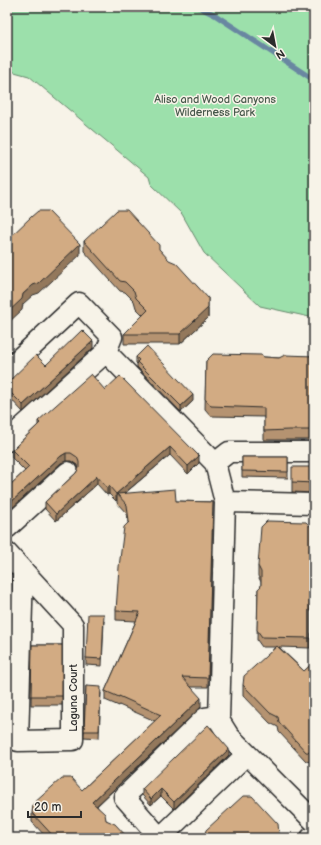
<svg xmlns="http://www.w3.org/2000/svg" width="321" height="845" viewBox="0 0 321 845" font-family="'Balsamiq Sans',sans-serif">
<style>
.green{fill:#9ce0ab;stroke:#64866b}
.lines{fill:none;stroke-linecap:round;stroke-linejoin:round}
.stream{stroke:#6987a1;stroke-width:5.5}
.minor-casing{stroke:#2b2b2b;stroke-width:23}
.minor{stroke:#f7f3e8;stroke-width:20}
.wall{fill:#b59371;stroke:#2b2b2b}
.shaded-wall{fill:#93785c;stroke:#2b2b2b}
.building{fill:#d2ab83;stroke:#2b2b2b}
.labels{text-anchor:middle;stroke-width:3;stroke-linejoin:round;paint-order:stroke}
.park-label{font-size:11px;fill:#47584b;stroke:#f7f3e8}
.street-label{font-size:11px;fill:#2b2b2b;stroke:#f7f3e8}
</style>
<rect width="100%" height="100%" fill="#f7f3e8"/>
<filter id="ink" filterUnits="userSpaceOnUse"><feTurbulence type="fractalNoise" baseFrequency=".025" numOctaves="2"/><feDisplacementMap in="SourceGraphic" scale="8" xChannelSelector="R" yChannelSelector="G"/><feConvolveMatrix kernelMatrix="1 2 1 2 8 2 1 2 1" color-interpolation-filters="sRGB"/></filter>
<g filter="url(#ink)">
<path class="green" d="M7 7H314V318L260 306 204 253 182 214 151 184 149 177 29 76 7 70Z"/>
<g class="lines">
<path class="stream" d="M199 7 215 15 314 80"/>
<g class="minor-casing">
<path id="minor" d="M7 370 79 303 112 337 106 352 215 463
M7 441 106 352
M314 452H229L215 463 225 502 219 720 229 736 314 821
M225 502 314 504
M7 528 68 472
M7 553 73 625V740L18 741 23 571
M219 716 205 718 124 797 160 838 247 754
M311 838H312"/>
</g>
<use href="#minor" class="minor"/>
</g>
<path class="wall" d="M84 241 159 249 208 309V318L180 344H124V334L143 315 136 308 134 301 125 292 120 291 84 251Z
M93 348 23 412 7 395V383L46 365Z
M314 356V440H264V417L211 416 205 409 206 361 264 357 279 358Z
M136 357 193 401 181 412 137 367V364L136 363Z
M105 390 199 463 188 474 170 455 124 494 176 501 213 502 208 687H190L201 707 97 806 106 820 128 838H47L32 822V813L82 790 155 721 119 705V706L105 700V691L136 621 116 620V611L128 523 127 514 117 503V500L116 501 109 494 107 495 97 484 56 521 45 509V502L76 473 79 468 77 465 71 461H66L61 463 10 510 7 507V488L25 471 12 458V450L38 425V421Z
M242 457H288V478L242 477Z
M314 467V493L292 492V482Z
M314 530V564L310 559V648L279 647 304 671 314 662V763L306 761 279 732 278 727 270 723 243 695V685L275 647H262L257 640 258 589 261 586V582L258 576V566Z
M7 579H11L10 632H7Z
M104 621 102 666 86 665V658Z
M32 645H62V705H31Z
M86 686 101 693 99 738 84 737Z
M7 736 8 743V751H7Z
M229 755 174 809 161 796 151 805 142 795V789Z"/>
<path class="shaded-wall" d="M80 244V255L39 293 33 295 23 304 22 310 7 324V313L23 294 33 285Z
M208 298V318L180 344V334Z
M93 341V348L23 412V405Z
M193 395V401L181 412V406Z
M170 447V455L120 497 117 494V500L116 501V494Z
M66 453V461L61 463 10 510V503L61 456Z
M199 456V463L188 474V466Z
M97 476V484L56 521V514Z
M109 486V494L107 495V488Z
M201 698V707L92 810V802Z
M229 749V755L174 809V802Z
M161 789V796L151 805V799Z
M279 834V838H274Z"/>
<path class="building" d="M117 210H127L159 245V249L169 260 176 263 208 298V308L180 334H124L148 310 136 298 134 291 125 282 120 281 84 241Z
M38 211H48L80 244 39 283 33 285 23 294 22 299 7 313V240L31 217Z
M82 330 93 341 23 405 7 389V383L36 355 46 365Z
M147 346 193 395 181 406 137 362 139 360 136 357Z
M213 354 261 355 264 357 279 358 285 355 314 356V430H289L264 431V408L211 406 205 399 206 361Z
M91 374 105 390 120 376 199 456 188 466 170 447 116 494 109 486 107 488 97 476 56 514 45 502 76 473 79 468V462L77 457 71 453H66L61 456 10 503 7 500V488L29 467 12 450 37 426 40 423 38 421Z
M242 457H288V472L242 471Z
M292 467H314V483L292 482Z
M175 489 176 501 213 502 208 678 182 677 201 698 92 802 105 814 106 820 115 824 128 838H55L32 813 33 804 62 778H71L82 790 161 715 119 696V697L105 691 140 612 116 611 119 567 124 527 129 522 127 505 117 494Z
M267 521 306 522 314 530V554L310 549V638L262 637 257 630 258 589 261 586V572L258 566 261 527Z
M7 579H11L10 624H7Z
M88 614H104L102 659 86 658Z
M32 645H62V696H31Z
M277 646 304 671 314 662V753L306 752 279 722 278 717 270 713 243 685 244 676Z
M86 686 101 687 99 731H84Z
M208 725 229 749 174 802 161 789 151 799 142 789Z
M243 796H252L278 824 279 834 274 838H204L206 830Z"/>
</g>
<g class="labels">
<g class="park-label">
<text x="215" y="103">Aliso and Wood Canyons<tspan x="215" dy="13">Wilderness Park</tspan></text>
</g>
<g class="street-label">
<text transform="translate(73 698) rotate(-90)" y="4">Laguna Court</text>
</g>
</g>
<rect width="321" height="845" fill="none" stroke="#f7f3e8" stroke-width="24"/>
<rect x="12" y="12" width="297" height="821" fill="none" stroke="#2b2b2b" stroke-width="1.5" filter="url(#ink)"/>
<g transform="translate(275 46) rotate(148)" stroke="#f7f3e8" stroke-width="3" paint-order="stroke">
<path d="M0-3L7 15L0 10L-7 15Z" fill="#2b2b2b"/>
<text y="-6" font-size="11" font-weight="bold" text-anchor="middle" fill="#2b2b2b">N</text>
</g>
<path d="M28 811v6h53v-6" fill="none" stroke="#2b2b2b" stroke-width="2"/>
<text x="34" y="811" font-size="12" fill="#2b2b2b" stroke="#f7f3e8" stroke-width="3" paint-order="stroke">20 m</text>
</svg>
